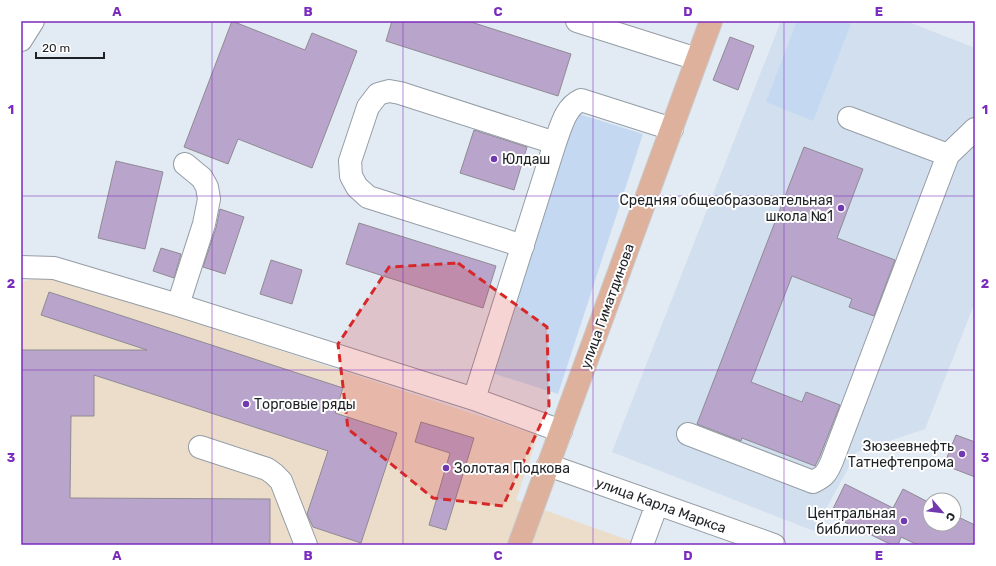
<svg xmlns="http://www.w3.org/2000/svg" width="996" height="566" viewBox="0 0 996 566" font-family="Rubik,sans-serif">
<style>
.commercial{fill:#ebddca}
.built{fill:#d2dfee}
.green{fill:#c4d9f1}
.building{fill:#b9a5cc;stroke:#8f8a93}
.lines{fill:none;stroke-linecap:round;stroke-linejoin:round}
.minor-casing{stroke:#959da5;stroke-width:24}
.major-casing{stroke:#c9cacb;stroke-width:24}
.minor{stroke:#fff;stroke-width:22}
.major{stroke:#ddb19b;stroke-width:22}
.marked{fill:#d62828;fill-opacity:0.2;stroke:#d62828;stroke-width:3;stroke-dasharray:8 5;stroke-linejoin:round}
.grid{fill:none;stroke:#7b2cbf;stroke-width:1;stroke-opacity:0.55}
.poi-dot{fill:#7139af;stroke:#fff;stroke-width:1.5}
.labels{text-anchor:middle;stroke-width:4;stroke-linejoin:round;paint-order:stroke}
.poi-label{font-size:14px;fill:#1f2225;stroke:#fff;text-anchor:start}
.street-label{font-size:14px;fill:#1f2225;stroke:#fff}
.neatline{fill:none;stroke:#7b2cbf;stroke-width:1.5}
.grid-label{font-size:13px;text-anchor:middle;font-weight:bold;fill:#7b2cbf}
</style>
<rect width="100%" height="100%" fill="#e2eaf3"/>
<path class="commercial" d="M49 275 538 435 516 500 642 545H21V282Z"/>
<path class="built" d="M781 21H906L975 48V302L925 429 857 452 814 531 612 452Z"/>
<path class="green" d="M797 21H844L851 24 813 121 766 102Z
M576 113 643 134 558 394 492 373Z"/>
<path class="building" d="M232 21 305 50 312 33 357 51 312 168 238 139 228 164 184 147Z
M392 21H468L571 54 558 96 386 41Z
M730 37 754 46 738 90 713 80Z
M474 130 527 147 514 190 460 173Z
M804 147 863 169 837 238 895 260 874 316 849 307 852 299 792 276 751 382 802 402 806 392 840 405 820 456 815 466 742 438 741 441 697 424Z
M116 161 163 172 145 249 98 238Z
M220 209 244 217 225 274 203 267 216 228Z
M359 223 496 266 483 308 346 264Z
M161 248 181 254 174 278 153 271Z
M271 260 302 270 292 304 260 294Z
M49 292 343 388 335 413 397 433 361 543 313 527 307 514 328 451 94 375V416H71L70 498 270 499V545H21V350H147L41 315Z
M421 422 474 438 446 530 429 525 450 453 415 442Z
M956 435 975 442V477L944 465Z
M845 484 893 508 903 489 930 503V524H954V515L975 525V545H918L901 537 898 545H892L830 515Z"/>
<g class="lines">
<g class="minor-casing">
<path id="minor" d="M577 21 697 59
M21 40 33 21
M849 118 948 155
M523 246 368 197 357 187 351 176 350 161 368 107 378 94 389 91 400 93 555 143
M21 267 54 268 178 305 474 399 561 431
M178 305 204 224 209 199 207 187 202 178 185 164
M474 399 555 143C561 127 565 107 581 100L672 129
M688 434 813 482C825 476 827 473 832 461L948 155 975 129
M200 447 267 469 274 474 281 481 306 545
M548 465 774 545
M642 545 657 504"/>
</g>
<g class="major-casing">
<path id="major" d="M519 545 711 21"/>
</g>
<use href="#minor" class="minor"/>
<use href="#major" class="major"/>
</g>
<path class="marked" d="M458 263 547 327 549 406 503 506 433 498 348 429 338 344 389 267Z"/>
<path class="grid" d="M212 21V545M403 21V545M593 21V545M784 21V545M21 196H975M21 370H975"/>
<g class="poi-dot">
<circle cx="494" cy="159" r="4"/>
<circle cx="841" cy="208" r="4"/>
<circle cx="246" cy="404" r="4"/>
<circle cx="962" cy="454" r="4"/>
<circle cx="446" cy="468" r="4"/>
<circle cx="904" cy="521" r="4"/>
</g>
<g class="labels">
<g class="poi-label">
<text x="502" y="164">Юлдаш</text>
<text x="833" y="205" text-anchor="end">Средняя общеобразовательная<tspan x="833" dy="16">школа №1</tspan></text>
<text x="254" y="409">Торговые ряды</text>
<text x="954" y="451" text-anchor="end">Зюзеевнефть<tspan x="954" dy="16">Татнефтепрома</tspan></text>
<text x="454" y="473">Золотая Подкова</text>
<text x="896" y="518" text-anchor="end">Центральная<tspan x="896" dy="16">библиотека</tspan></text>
</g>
<g class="street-label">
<text transform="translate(607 306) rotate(-70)" y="5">улица Гиматдинова</text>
<text transform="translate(661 505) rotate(20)" y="5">улица Карла Маркса</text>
</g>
</g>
<rect width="996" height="566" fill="none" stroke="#ffffff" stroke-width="44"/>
<g transform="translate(942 512) rotate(118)"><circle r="19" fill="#ffffff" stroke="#a5a7a8"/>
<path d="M0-3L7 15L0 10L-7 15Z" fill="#7139af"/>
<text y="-6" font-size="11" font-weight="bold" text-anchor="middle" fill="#1f2225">С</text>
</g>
<path d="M36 52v6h68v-6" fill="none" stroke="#1f2225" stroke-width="2"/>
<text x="42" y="52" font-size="12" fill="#1f2225" stroke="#ffffff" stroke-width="3" paint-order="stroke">20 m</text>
<rect x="22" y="22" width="952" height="522" class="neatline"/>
<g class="grid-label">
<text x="117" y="16">A</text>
<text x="308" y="16">B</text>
<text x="498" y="16">C</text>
<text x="688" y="16">D</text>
<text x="879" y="16">E</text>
<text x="11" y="114">1</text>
<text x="985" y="114">1</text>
<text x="11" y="288">2</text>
<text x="985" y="288">2</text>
<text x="11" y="462">3</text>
<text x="985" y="462">3</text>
<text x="117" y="560">A</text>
<text x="308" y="560">B</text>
<text x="498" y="560">C</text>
<text x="688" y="560">D</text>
<text x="879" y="560">E</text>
</g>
</svg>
